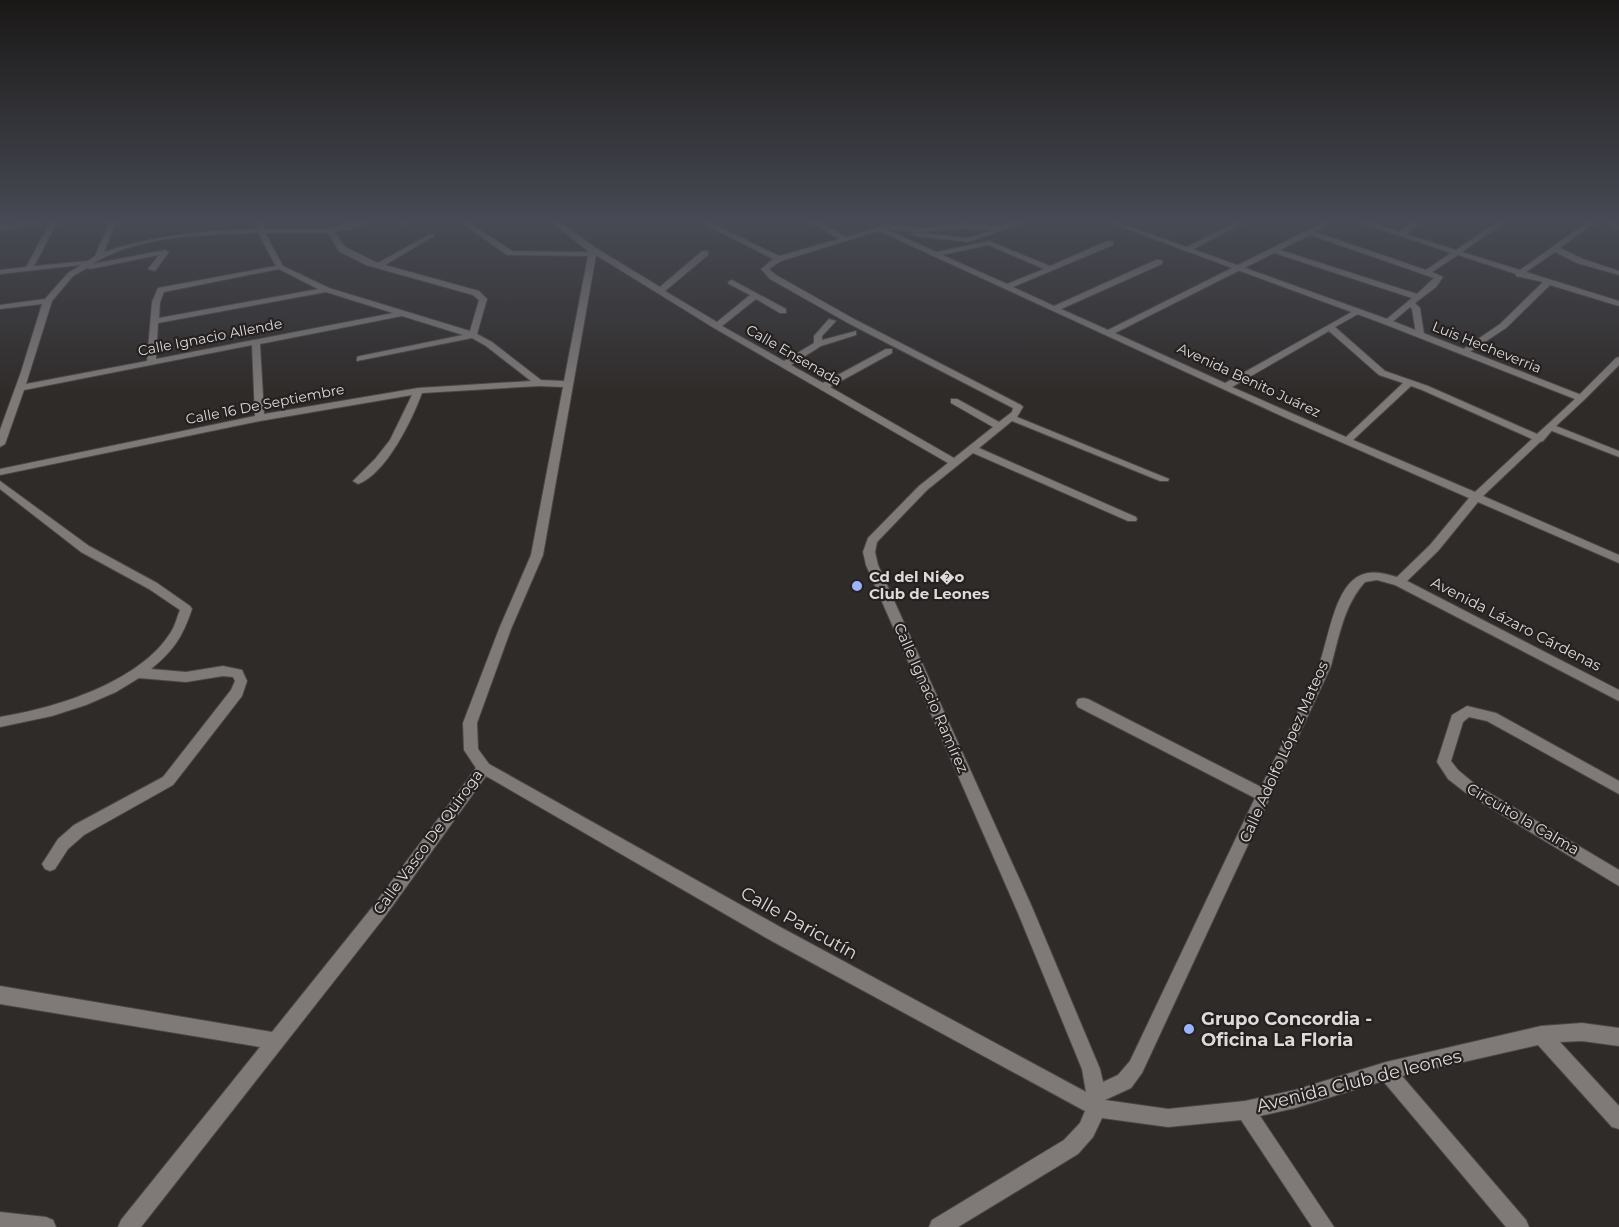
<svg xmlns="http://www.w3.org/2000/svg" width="1619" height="1227" viewBox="0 0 1619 1227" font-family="Montserrat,sans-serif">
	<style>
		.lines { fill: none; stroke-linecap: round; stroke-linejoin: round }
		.minor-casing { stroke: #4a4746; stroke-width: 2 }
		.tertiary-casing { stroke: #4a4746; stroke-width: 2 }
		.minor { fill: #7f7a78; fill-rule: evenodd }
		.tertiary { fill: #7f7a78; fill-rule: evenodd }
		.poi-dot { fill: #9eb3fd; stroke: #252120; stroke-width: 2 }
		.labels { text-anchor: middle; stroke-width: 4.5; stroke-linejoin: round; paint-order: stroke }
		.far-street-label { font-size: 14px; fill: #dddad9; stroke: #252120 }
		.poi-label { font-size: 15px; font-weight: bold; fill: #dddad9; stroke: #252120; text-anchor: start }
		.street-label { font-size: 15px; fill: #dddad9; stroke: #252120 }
		.near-street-label { font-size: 18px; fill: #dddad9; stroke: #252120 }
		.near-poi-label { font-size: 18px; font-weight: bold; fill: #dddad9; stroke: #252120; text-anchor: start }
	</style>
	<rect width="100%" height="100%" fill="#2f2b29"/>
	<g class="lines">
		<g class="minor-casing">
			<path id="minor" d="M 50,223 L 57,223 L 34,266 L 88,261 L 95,256 L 109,223 L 116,223 L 104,252 C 154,235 204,231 258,229 L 258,223 L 264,223 L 264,229 L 329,229 L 345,223 L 369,223 L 346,231 L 343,229 L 334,232 L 345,247 L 378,263 L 430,234 L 434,234 L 434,236 L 385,265 L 479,291 L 487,299 L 477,334 L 492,342 L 541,380 L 564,381 L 588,256 L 507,255 L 462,223 L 470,223 L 512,251 L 589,252 L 553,223 L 561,223 L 596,248 L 660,287 L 702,251 L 708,251 L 708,255 L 665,291 L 717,322 L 750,295 L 729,284 L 728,282 L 732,280 L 786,309 L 786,313 L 780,313 L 756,299 L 722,326 L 784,361 L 814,343 L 814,336 L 829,319 L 836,321 L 822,336 L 822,340 L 856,331 L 856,335 L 821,346 L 791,365 L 823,383 L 886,349 L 892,349 L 892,353 L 830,387 L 954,458 L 993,427 L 951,403 L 951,399 L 957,399 L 999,422 L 1012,412 L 1013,408 L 848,323 L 770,279 L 761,269 L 773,259 L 702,223 L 711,223 L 779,256 L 839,239 L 812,223 L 821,223 L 846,237 L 889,224 L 922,228 L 963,223 L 1002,226 L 1011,223 L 1022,223 L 968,242 L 915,236 L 911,234 L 915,232 L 968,238 L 992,230 L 963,228 L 919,232 L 886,229 L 936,252 L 989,241 L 1050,266 L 1107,241 L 1113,241 L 1113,245 L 1013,287 L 1054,306 L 1156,260 L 1162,260 L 1162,264 L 1061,309 L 1108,330 L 1322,223 L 1331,223 L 1315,232 L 1426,270 L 1451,253 L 1361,223 L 1372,223 L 1400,232 L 1411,223 L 1419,223 L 1406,234 L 1456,250 L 1496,223 L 1504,223 L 1462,252 L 1520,270 L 1586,223 L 1594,223 L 1560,248 L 1583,259 L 1619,271 L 1619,275 L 1577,263 L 1555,252 L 1526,272 L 1619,301 L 1619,306 L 1550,285 L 1506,328 L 1465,355 L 1461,352 L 1462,350 L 1500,324 L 1543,282 L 1516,276 L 1516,274 L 1458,255 L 1432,272 L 1443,277 L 1436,287 L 1415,303 L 1420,308 L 1424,334 L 1420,336 L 1416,334 L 1412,309 L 1410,307 L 1390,324 L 1383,322 L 1412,298 L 1274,253 L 1115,333 L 1225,383 L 1357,309 L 1361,311 L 1360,313 L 1335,327 L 1385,371 L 1428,386 L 1537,434 L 1547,425 L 1553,425 L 1555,427 L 1543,441 L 1540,442 L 1483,496 L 1619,555 L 1619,563 L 1478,502 L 1438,551 L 1407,581 L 1619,690 L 1619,701 L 1395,585 L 1377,580 L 1365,582 C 1344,605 1339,637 1331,666 L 1142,1073 L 1131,1088 L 1105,1100 L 1168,1109 L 1245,1101 L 1295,1090 L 1386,1062 L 1541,1026 L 1582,1023 L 1619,1028 L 1619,1046 L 1582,1041 L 1560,1042 L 1619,1106 L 1619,1129 L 1612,1127 L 1538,1045 L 1402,1076 L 1526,1220 L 1529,1227 L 1506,1227 L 1383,1081 L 1295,1108 L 1260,1116 L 1334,1227 L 1312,1227 L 1241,1120 L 1168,1127 L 1102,1118 L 1093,1137 L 1078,1154 L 958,1227 L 929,1227 L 932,1220 L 1064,1140 L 1080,1123 L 1085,1111 L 770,940 L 486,776 L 386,915 L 141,1227 L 118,1227 L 121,1220 L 260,1047 L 0,1004 L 0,986 L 272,1032 L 374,905 L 476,768 L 464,750 L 463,723 L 499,629 L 531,555 L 563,387 L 539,386 L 422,393 C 412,420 386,474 358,484 L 353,481 L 375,459 L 390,440 L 412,395 L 260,421 L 0,475 L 0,469 L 255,416 L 252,345 L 24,390 L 5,444 L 0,447 L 0,430 L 21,372 L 42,304 L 0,309 L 0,305 L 45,299 L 68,273 L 81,265 L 0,274 L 0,270 L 26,267 ZM 879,231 L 1286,418 L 1469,498 L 1430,545 L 1397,577 C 1384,573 1370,569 1357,577 C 1333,592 1328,643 1318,668 C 1301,708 1280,748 1261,787 L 1088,699 L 1083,698 L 1078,699 L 1076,703 L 1078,707 L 1255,798 L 1130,1061 L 1118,1075 L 1103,1082 L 1100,1069 L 1032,907 L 878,565 L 875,552 L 877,542 L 927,490 L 973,453 L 1128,521 L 1136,521 L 1137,519 L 1136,517 L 979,448 L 1012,421 L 1160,481 L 1168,481 L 1169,479 L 1017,417 L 1023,407 L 1021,405 L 854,319 L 776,275 L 769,269 L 781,261 ZM 258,233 L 276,266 L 158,288 L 152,302 L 147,361 L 26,384 L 52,301 L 73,276 L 87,268 L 90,269 L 159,255 L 148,269 L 155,271 L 169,252 L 165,250 L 92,264 C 140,235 203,235 258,233 ZM 265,233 L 328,233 L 339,251 L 366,265 L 473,295 L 479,300 L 470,331 L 329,288 L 283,266 ZM 1310,235 L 1434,278 L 1417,294 L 1280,250 ZM 988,245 L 1044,269 L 1007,284 L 942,255 ZM 596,255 L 714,328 L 948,463 L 919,486 L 868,538 L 863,552 L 866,565 L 1018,913 L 1082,1069 L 1086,1092 L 782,928 L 489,764 L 478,749 L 477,723 L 511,629 L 543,555 ZM 279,269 L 318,289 L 159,318 L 160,302 L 164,292 ZM 326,292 L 393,313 L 156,359 L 158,323 ZM 402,316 L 463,335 L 360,356 L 357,357 L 357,361 L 472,338 L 486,346 L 531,381 L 418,388 L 264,414 L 260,344 ZM 1329,331 L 1379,375 L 1403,383 L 1346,437 L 1232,387 ZM 1411,386 L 1422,390 L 1532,439 L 1475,492 L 1353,440 Z
				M 406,223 L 402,226 L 399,224 L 399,223 Z
				M 1234,223 L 1243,223 L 1188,252 L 1181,250 Z
				M 1619,357 L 1619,365 L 1584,400 L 1578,400 L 1578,396 L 1616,358 Z
				M 0,481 L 89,546 L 157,583 L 190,606 L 192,609 C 182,638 174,650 151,669 L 186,672 L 223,666 L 242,670 L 247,681 L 242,696 L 173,785 L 84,835 L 68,849 L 55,869 L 50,871 L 45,869 L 42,864 L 58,839 L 74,825 L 163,777 L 231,690 L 235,681 L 233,677 L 223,676 L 186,682 L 139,678 L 116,692 L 86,705 L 52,716 L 0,727 L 0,717 C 56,708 140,682 171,632 C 175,626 177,617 180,610 L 149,589 L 81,552 L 0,489 Z
				M 1467,706 L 1496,713 L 1619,781 L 1619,794 L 1487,721 L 1469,717 L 1463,722 L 1451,761 L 1458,770 L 1476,785 L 1619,870 L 1619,886 L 1466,793 L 1448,779 L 1437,762 L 1452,715 Z
				M 0,1212 L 46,1217 L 53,1220 L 56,1227 L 0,1227 Z"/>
		</g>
		<g class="tertiary-casing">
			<path id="tertiary" d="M 20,223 L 41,223 L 0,230 L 0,226 Z
				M 1110,223 L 1120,223 L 1390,320 L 1584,396 L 1584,400 L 1556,426 L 1619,451 L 1619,457 L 1547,429 L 1547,425 L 1575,399 L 1384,324 Z
				M 1608,223 L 1619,224 L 1619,229 L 1609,224 Z"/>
		</g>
		<use href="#minor" class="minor"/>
		<use href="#tertiary" class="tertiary"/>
	</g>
	<linearGradient id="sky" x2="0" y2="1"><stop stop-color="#1a1817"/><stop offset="0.56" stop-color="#474a54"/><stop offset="1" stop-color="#474a54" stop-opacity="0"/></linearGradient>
	<rect width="1619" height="395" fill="url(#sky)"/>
	<g class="poi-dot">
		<circle cx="857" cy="586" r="6"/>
		<circle cx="1189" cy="1029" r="6"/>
	</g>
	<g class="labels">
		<g class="far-street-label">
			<text transform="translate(210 337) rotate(-11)" y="5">Calle Ignacio Allende</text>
			<text transform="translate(1487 347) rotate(22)" y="5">Luis Hecheverria</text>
			<text transform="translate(794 355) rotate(30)" y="5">Calle Ensenada</text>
			<text transform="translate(1249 380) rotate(25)" y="5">Avenida Benito Juárez</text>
			<text transform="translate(265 404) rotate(-11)" y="5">Calle 16 De Septiembre</text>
		</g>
		<g class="poi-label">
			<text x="869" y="582">Cd del Ni�o<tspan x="869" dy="17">Club de Leones</tspan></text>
		</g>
		<g class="street-label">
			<text transform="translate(1516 624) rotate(27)" y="5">Avenida Lázaro Cárdenas</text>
			<text transform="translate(931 698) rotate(66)" y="5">Calle Ignacio Ramírez</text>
			<text transform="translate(1284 752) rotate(-66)" y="5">Calle Adolfo López Mateos</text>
			<text transform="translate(1523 819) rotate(30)" y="5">Circuito la Calma</text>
			<text transform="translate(428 842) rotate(-54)" y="5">Calle Vasco De Quiroga</text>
		</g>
		<g class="near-street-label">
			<text transform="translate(799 923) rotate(29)" y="6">Calle Paricutín</text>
			<text transform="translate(1359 1081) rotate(-14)" y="6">Avenida Club de leones</text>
		</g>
		<g class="near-poi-label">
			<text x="1201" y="1025">Grupo Concordia -<tspan x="1201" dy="21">Oficina La Floria</tspan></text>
		</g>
	</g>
</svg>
